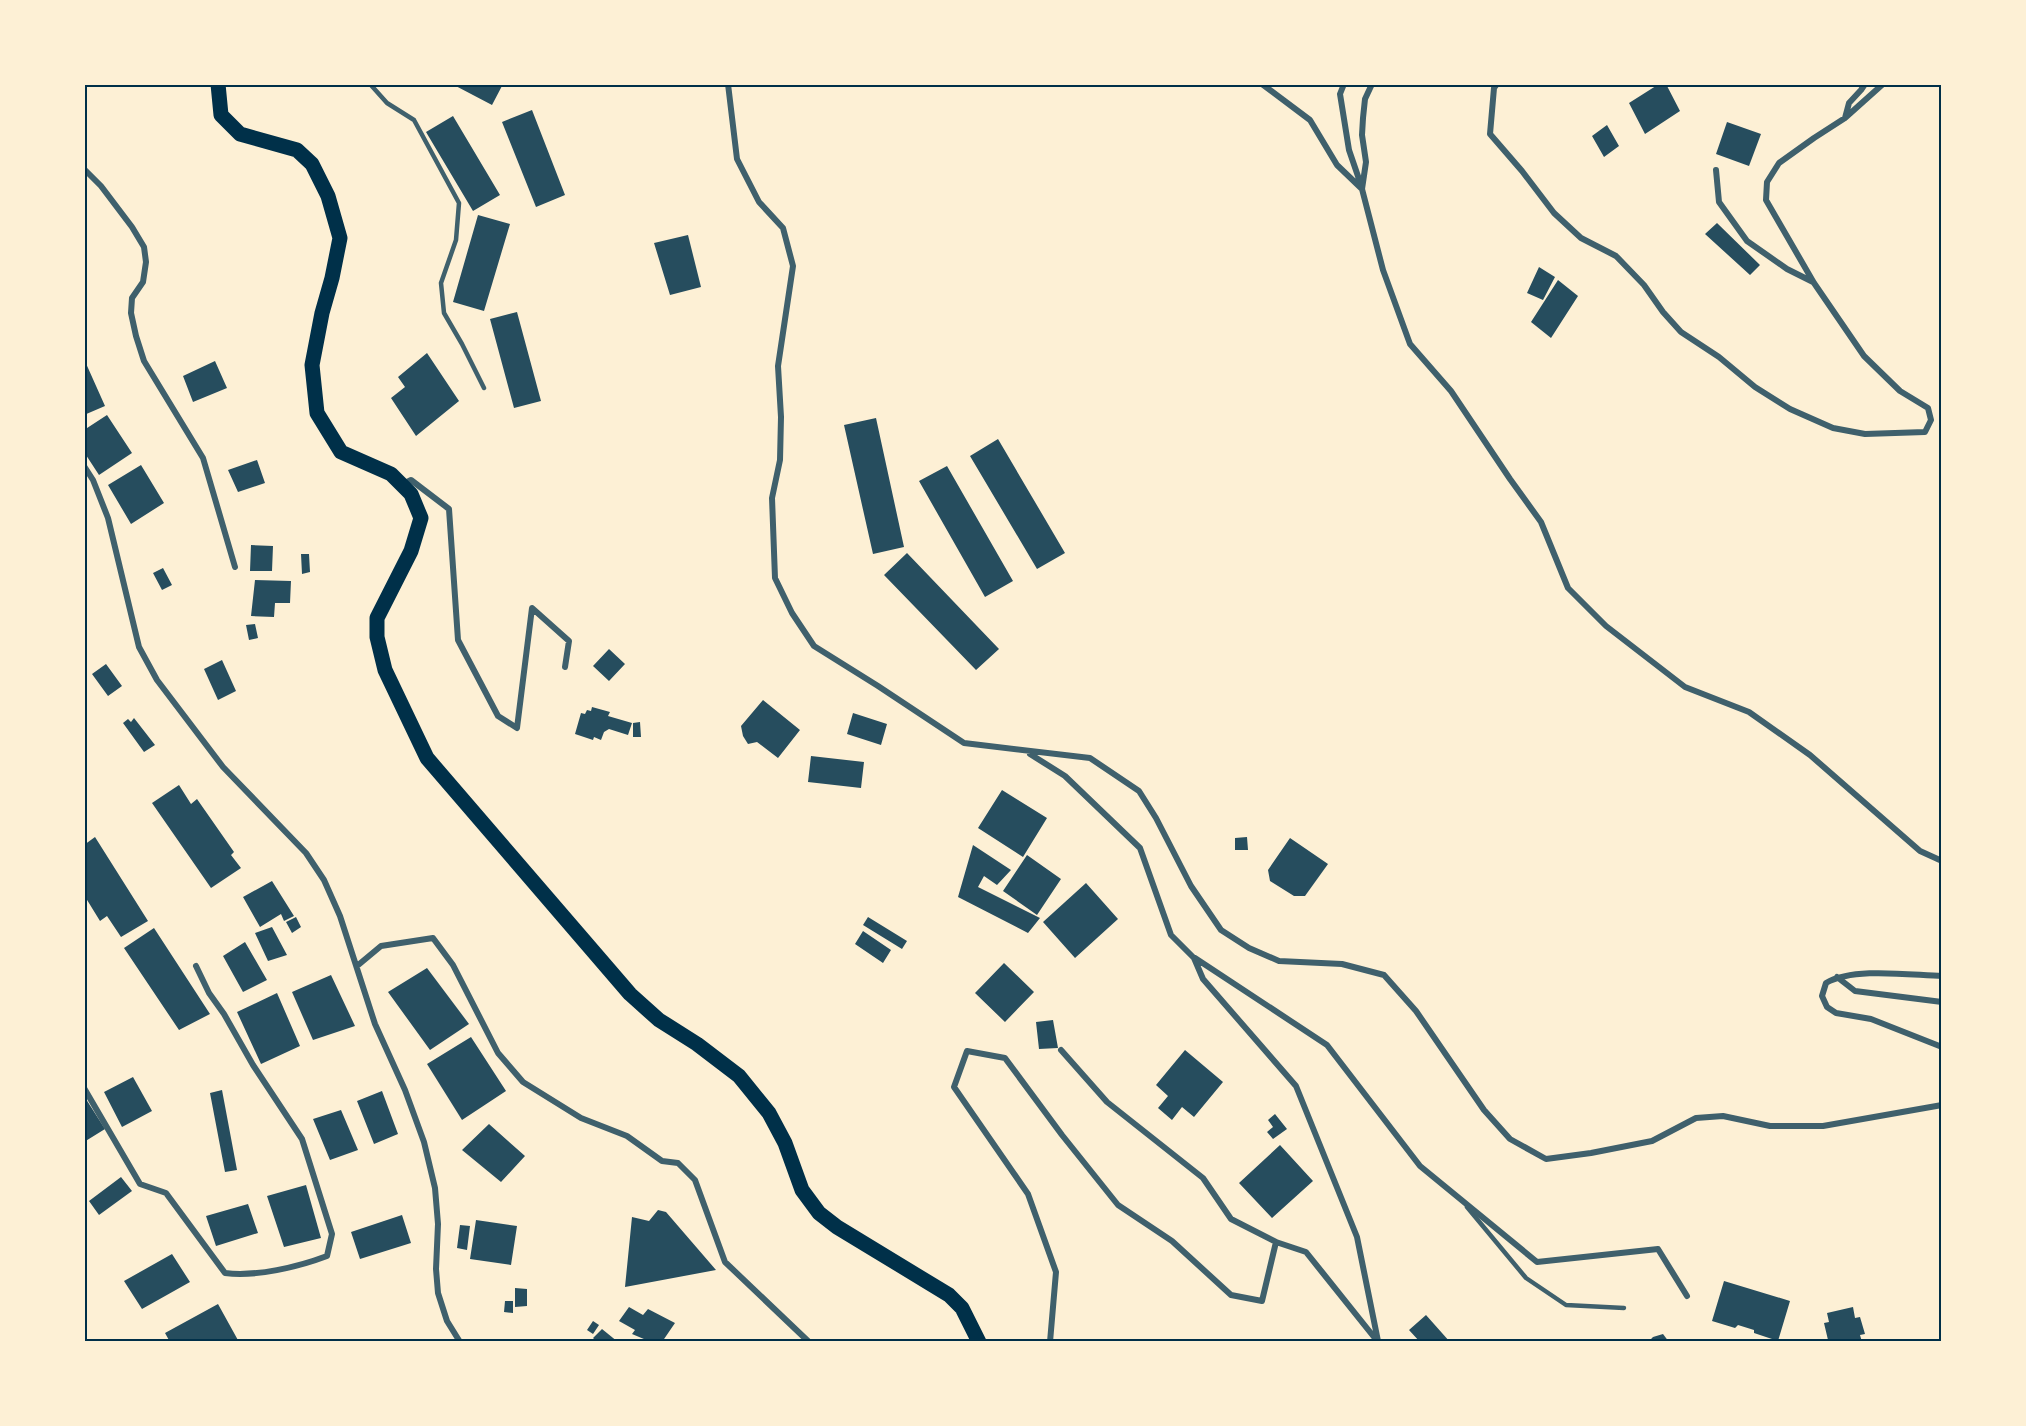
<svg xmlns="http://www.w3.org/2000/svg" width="2026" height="1426" viewBox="0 0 2026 1426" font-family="'Asap Condensed',sans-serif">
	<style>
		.building { fill: #264d5e }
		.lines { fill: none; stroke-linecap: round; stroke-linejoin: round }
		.service { stroke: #3f606c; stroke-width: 4.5 }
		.minor { stroke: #3f606c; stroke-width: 6 }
		.primary { stroke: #003049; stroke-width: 15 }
		.neatline { fill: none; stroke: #003049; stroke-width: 2 }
	</style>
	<rect width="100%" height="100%" fill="#fdf0d5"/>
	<path class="building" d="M 452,84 L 503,84 L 492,105 Z
		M 1659,84 L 1666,84 L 1680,111 L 1645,134 L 1629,103 Z
		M 532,110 L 565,195 L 536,207 L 502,122 Z
		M 453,116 L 500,195 L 473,211 L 426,132 Z
		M 1727,122 L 1761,134 L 1749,166 L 1716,154 Z
		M 1607,125 L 1619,146 L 1604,157 L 1592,136 Z
		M 478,215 L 510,224 L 484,311 L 453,302 Z
		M 1717,223 L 1760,265 L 1750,275 L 1705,234 Z
		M 688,235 L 701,287 L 670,295 L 654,243 Z
		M 1539,267 L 1555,277 L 1543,300 L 1527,293 Z
		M 1558,280 L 1578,296 L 1551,338 L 1531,322 Z
		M 517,312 L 541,401 L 514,408 L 490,319 Z
		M 427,353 L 459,401 L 416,436 L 391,398 L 405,387 L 398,377 Z
		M 84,359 L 105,406 L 84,415 Z
		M 215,361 L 227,388 L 193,402 L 183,376 Z
		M 107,415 L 132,453 L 99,475 L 84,452 L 84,430 Z
		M 876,418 L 904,547 L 873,554 L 844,425 Z
		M 998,439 L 1065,553 L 1037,569 L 970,456 Z
		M 257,460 L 265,483 L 238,492 L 228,470 Z
		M 141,465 L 164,503 L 131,524 L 108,485 Z
		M 947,466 L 1013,581 L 985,597 L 919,481 Z
		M 251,545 L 273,546 L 272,571 L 250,571 Z
		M 907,553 L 999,649 L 976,670 L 884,575 Z
		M 301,554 L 309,554 L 310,572 L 302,574 Z
		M 163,568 L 172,585 L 162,590 L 153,573 Z
		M 255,580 L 291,581 L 290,603 L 275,603 L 274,617 L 251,616 Z
		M 255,624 L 258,638 L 249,640 L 246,625 Z
		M 609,649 L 625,664 L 609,681 L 593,666 Z
		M 222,660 L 236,691 L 218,700 L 204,669 Z
		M 106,664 L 122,686 L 108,696 L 92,674 Z
		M 763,700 L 800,730 L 778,758 L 757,742 L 748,744 L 743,736 L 741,726 Z
		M 592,707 L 610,712 L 608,716 L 632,723 L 628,735 L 609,729 L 604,732 L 601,740 L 594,737 L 593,740 L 575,734 L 581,713 L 585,714 L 587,710 L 591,711 Z
		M 853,713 L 887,724 L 881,745 L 847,734 Z
		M 134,718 L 155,745 L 144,752 L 123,723 L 128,719 L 131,722 Z
		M 640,722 L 641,737 L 633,737 L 633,723 Z
		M 811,756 L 864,762 L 861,788 L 808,782 Z
		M 179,785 L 191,804 L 197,799 L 234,852 L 231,855 L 241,868 L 211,888 L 152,803 Z
		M 1002,790 L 1047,818 L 1023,857 L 978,828 Z
		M 95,837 L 148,921 L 121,937 L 107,916 L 100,921 L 84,895 L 84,845 Z
		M 1247,837 L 1248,850 L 1235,850 L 1235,838 Z
		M 1290,838 L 1328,864 L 1305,896 L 1294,896 L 1270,881 L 1268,870 Z
		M 973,845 L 1011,870 L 997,885 L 984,876 L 978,887 L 1040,918 L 1028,933 L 958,897 Z
		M 1027,855 L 1061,879 L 1037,915 L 1003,891 Z
		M 272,881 L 294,916 L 284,921 L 281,914 L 260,927 L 243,897 Z
		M 1086,883 L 1118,919 L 1075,958 L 1043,922 Z
		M 296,917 L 301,927 L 292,933 L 286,922 Z
		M 868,917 L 907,941 L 902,949 L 863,925 Z
		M 272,927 L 287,955 L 268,961 L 255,933 Z
		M 154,928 L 210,1014 L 179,1030 L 124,948 Z
		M 863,931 L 891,950 L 883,963 L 855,944 Z
		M 245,942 L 267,980 L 243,992 L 223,956 Z
		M 1004,963 L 1034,992 L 1005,1022 L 975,993 Z
		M 427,968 L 469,1024 L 430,1050 L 388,992 Z
		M 331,975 L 355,1026 L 313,1040 L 292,992 Z
		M 277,993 L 300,1046 L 261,1064 L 237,1012 Z
		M 1053,1020 L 1058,1048 L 1039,1049 L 1036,1022 Z
		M 471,1037 L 506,1091 L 462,1120 L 427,1064 Z
		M 1185,1050 L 1223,1082 L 1194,1117 L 1182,1107 L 1172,1120 L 1158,1108 L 1168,1096 L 1156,1085 Z
		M 133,1077 L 152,1111 L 122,1127 L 104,1092 Z
		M 222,1090 L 237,1170 L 225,1172 L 210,1093 Z
		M 382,1091 L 398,1134 L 374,1144 L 357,1101 Z
		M 84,1096 L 105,1129 L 84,1142 Z
		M 341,1110 L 358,1150 L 330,1160 L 313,1119 Z
		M 1275,1114 L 1287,1129 L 1273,1139 L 1267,1132 L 1273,1127 L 1268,1120 Z
		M 489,1124 L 525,1156 L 501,1182 L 462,1150 Z
		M 1280,1145 L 1313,1181 L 1272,1218 L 1239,1183 Z
		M 121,1177 L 132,1191 L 99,1215 L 89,1201 Z
		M 306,1185 L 321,1238 L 284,1247 L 267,1196 Z
		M 248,1204 L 258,1233 L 216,1246 L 206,1216 Z
		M 658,1210 L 666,1212 L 716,1270 L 625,1287 L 632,1217 L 649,1221 Z
		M 402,1215 L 411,1243 L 360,1259 L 351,1232 Z
		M 476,1220 L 517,1226 L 511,1265 L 470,1259 Z
		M 460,1225 L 470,1226 L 467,1250 L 457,1248 Z
		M 172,1254 L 190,1282 L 142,1309 L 124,1281 Z
		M 1724,1281 L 1790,1301 L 1778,1341 L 1754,1333 L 1754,1330 L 1738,1325 L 1735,1328 L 1712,1321 Z
		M 515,1288 L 527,1289 L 527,1306 L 515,1307 Z
		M 505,1301 L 513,1301 L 513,1313 L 504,1312 Z
		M 218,1304 L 239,1342 L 170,1342 L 165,1333 Z
		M 629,1307 L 643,1315 L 648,1309 L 675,1323 L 662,1342 L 651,1342 L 632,1334 L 635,1330 L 619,1321 Z
		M 1853,1307 L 1855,1318 L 1860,1317 L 1865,1334 L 1860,1335 L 1862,1342 L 1834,1342 L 1834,1339 L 1828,1340 L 1824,1323 L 1829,1322 L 1827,1313 Z
		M 1426,1315 L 1450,1342 L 1420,1342 L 1409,1330 Z
		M 593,1321 L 599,1325 L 593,1334 L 587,1330 Z
		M 602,1329 L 618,1342 L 597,1342 L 593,1338 Z
		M 1663,1334 L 1669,1342 L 1648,1342 L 1653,1337 Z"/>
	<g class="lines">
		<path class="service" d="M 370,84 L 387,103 L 414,120 L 459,203 L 456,240 L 441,283 L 444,313 L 462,344 L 484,388
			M 1467,1207 L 1526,1278 L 1566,1305 L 1624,1308"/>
		<path class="minor" d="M 728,84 L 737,159 L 759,202 L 783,228 L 793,266 L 778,366 L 781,417 L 780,460 L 772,498 L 775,578 L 792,613 L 814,646 L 878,686 L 964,743 L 1090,758 L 1139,791 L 1156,818 L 1191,886 L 1221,930 L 1249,948 L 1279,961 L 1342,964 L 1384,975 L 1416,1011 L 1484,1110 L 1510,1139 L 1546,1159 L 1591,1153 L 1652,1141 L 1696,1118 L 1723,1116 L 1770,1126 L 1823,1126 L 1942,1105
			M 1262,84 L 1310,120 L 1337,165 L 1362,189
			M 1344,84 L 1340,94 L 1349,150 L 1361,185
			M 1372,84 L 1365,99 L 1363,118 L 1362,135 L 1366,162 L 1362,189 L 1383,270 L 1410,344 L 1451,391 L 1510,479 L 1541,522 L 1568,588 L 1606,626 L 1685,687 L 1749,712 L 1810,755 L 1920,851 L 1942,861
			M 1497,84 L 1494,88 L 1490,134 L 1522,171 L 1554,213 L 1581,238 L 1616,256 L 1644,285 L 1663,312 L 1681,332 L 1719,357 L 1755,387 L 1790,409 L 1833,428 L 1865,434 L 1925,432 L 1931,420 L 1928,408 L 1900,391 L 1864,356 L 1814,283 L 1766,200 L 1767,182 L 1779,163 L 1814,138 L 1845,118 L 1883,84
			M 1845,118 L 1849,103 L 1861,90 L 1865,84
			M 84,169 L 101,186 L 132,227 L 144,247 L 146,262 L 143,282 L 132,298 L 131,313 L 136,336 L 144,361 L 203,458 L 235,567
			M 1716,170 L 1719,202 L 1747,241 L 1787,269 L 1813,282
			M 84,466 L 93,480 L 108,518 L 139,647 L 157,680 L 223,767 L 306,853 L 324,880 L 340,916 L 375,1024 L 405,1090 L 424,1142 L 435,1188 L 438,1224 L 436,1269 L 438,1293 L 447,1321 L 460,1342
			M 403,484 L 411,480 L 449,509 L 458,640 L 498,716 L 517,728 L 532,608 L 569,641 L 565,667
			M 1030,754 L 1065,776 L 1140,848 L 1171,935 L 1194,958 L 1203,979 L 1296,1086 L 1357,1237 L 1378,1341
			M 1195,958 L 1327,1045 L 1420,1166 L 1537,1262 L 1658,1249 L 1687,1296
			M 357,966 L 381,946 L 433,938 L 453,965 L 498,1053 L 523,1082 L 581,1118 L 627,1136 L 662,1161 L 678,1163 L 695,1180 L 725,1262 L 809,1342
			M 1942,976 C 1909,975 1854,967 1826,983 L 1822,996 L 1827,1007 L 1836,1013 L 1871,1019 L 1942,1047
			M 1837,977 L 1855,991 L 1942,1002
			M 1061,1050 L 1107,1102 L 1203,1178 L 1231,1219 L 1276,1242
			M 84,1088 L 140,1184 L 166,1193 L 225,1273 C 256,1277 298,1267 327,1256 L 332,1234 L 302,1139 L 253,1065 L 224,1014 L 209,993 L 196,966
			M 1050,1342 L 1056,1272 L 1028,1194 L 954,1087 L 967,1051 L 1005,1058 L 1062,1135 L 1118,1205 L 1172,1241 L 1231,1295 L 1262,1301 L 1276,1242 L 1306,1252 L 1378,1342"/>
		<path class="primary" d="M 218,84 L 221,115 L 240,134 L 297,150 L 312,164 L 328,196 L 340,238 L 332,278 L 322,313 L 312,365 L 317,413 L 341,452 L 391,474 L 411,494 L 421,518 L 411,551 L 377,618 L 377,637 L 385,670 L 427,758 L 630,994 L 659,1020 L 697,1044 L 739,1076 L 769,1113 L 785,1143 L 802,1190 L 819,1213 L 837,1227 L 949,1295 L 962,1308 L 979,1342"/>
	</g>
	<rect width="2026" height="1426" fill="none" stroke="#fdf0d5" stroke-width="171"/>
	<rect x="86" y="86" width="1854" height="1254" class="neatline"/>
</svg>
